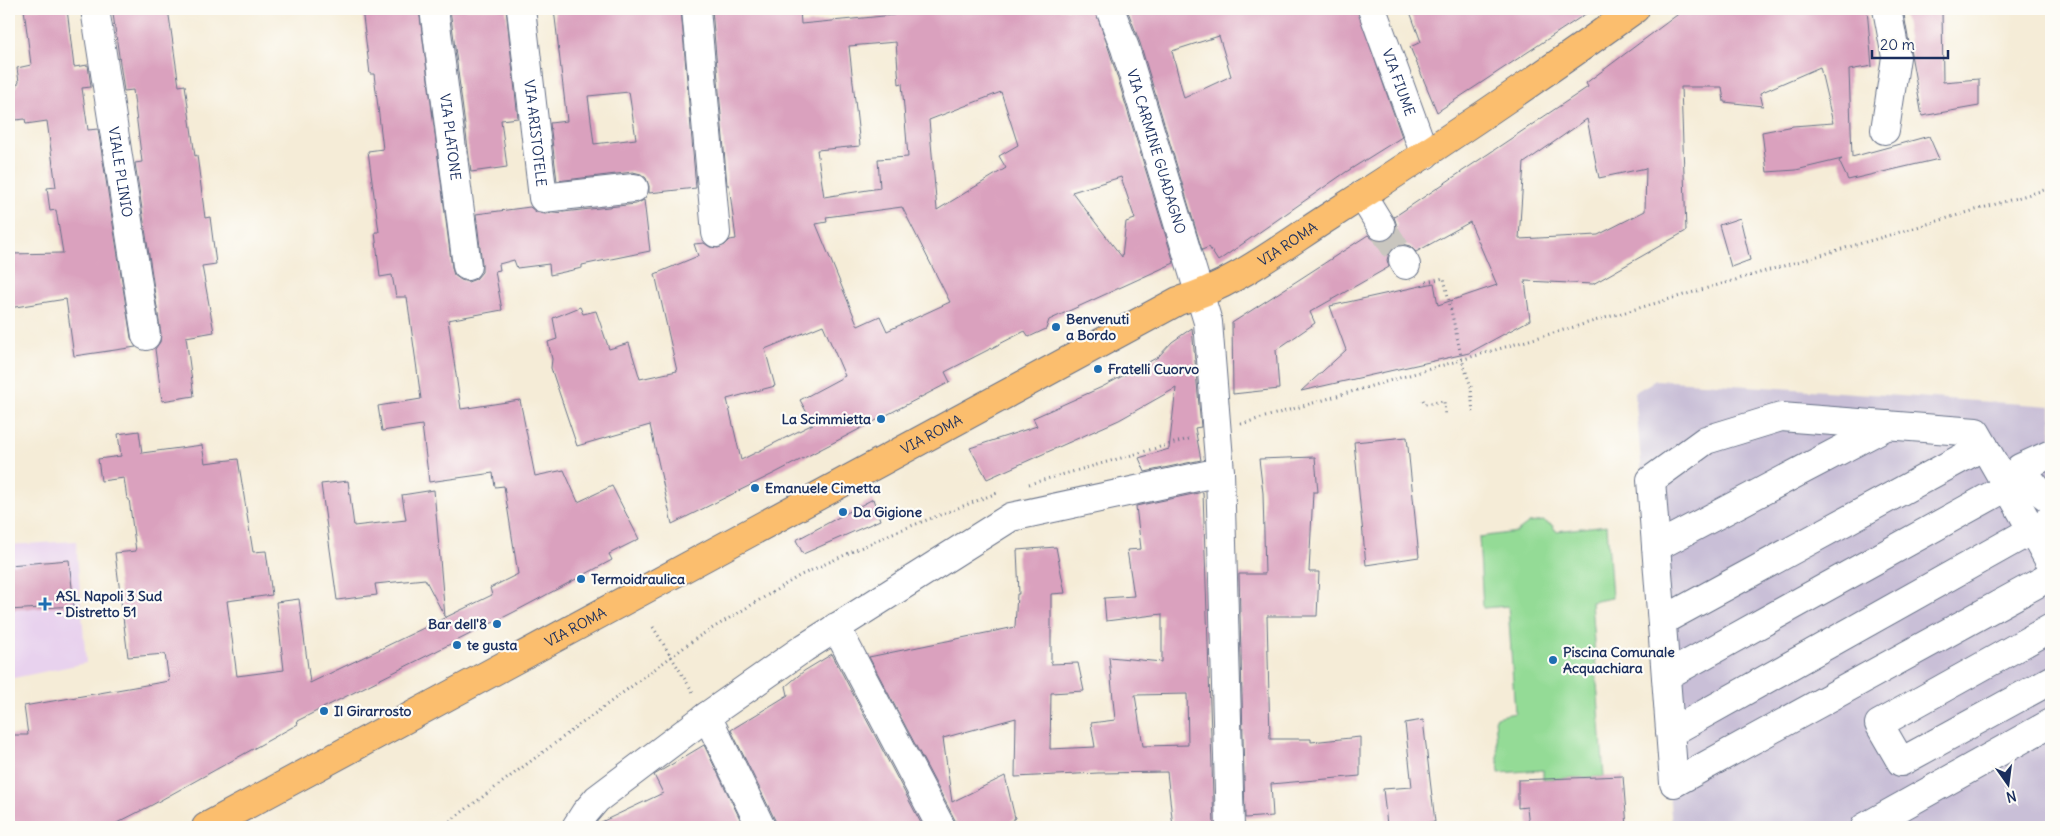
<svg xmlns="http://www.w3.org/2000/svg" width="2060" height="836" viewBox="0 0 2060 836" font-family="Delius,sans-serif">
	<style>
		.built { fill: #e8d2ee }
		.industrial { fill: #c9bfd7 }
		.green { fill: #94db96; stroke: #58857a }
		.building { fill: #daa1be; fill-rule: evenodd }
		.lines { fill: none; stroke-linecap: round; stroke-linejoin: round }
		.minor-tunnel { stroke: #c9c6bf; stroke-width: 28; stroke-dasharray: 28 14; stroke-linecap: butt }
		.minor-casing { stroke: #677188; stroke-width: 30 }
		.major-casing { stroke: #677188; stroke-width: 30 }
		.path { stroke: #677188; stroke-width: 3; stroke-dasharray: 1 4; stroke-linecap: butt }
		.minor { stroke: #fff; stroke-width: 28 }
		.major { stroke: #fbbe6e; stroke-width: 28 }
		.rail { stroke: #1b2f5e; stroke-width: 4 }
		.poi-dot { fill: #1f6fb2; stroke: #fdfcf7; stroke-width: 2 }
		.labels { text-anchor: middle; stroke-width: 4.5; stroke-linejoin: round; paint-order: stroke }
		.street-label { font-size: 14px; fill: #1b2f5e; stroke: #fdfcf7 }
		.poi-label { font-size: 14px; font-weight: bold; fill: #1b2f5e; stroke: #fdfcf7; text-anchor: start }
	</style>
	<rect width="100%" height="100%" fill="#fdfcf7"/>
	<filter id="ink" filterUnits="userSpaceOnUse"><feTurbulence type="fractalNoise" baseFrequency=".02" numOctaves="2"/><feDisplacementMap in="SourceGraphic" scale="10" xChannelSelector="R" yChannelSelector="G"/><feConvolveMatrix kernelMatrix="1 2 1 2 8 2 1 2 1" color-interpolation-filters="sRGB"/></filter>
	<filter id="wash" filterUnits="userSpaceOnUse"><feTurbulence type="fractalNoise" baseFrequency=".0096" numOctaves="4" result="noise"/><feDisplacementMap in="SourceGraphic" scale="20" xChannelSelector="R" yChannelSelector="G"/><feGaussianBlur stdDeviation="1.12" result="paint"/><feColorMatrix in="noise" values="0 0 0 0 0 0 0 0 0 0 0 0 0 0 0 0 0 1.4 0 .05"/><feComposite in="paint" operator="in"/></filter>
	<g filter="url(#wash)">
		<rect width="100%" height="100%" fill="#f5ecd7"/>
		<path class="built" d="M 76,541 L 86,663 L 9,679 L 9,545 Z"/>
		<path class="industrial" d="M 1656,380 L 2051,406 L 2051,827 L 1672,827 L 1635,392 Z"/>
		<path class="green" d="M 1543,521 L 1552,525 L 1556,531 L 1607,525 L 1612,598 L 1591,602 L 1604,777 L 1543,779 L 1543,770 L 1499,773 L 1495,717 L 1515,713 L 1508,606 L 1483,608 L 1479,537 L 1517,532 L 1529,523 Z"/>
		<g id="blocks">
			<path class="building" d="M 24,9 L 67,9 L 74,67 L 88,65 L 91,87 L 82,88 L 88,130 L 98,129 L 131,338 L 136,347 L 74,356 L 66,299 L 9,308 L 9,254 L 63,253 L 56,210 L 50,211 L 47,188 L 56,187 L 47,121 L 26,124 L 25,119 L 16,120 L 12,92 L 19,82 L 17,68 L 31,65 Z
				M 116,9 L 168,9 L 179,86 L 185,85 L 195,156 L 197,155 L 205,218 L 210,217 L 216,264 L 202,266 L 214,332 L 186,337 L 194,396 L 162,401 L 155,349 L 160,342 L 161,334 L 135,163 L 142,162 L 133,90 L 124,91 L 113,14 L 116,13 Z
				M 362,9 L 419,9 L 452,268 L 454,275 L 461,280 L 468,282 L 476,279 L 482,272 L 482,264 L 476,214 L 530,207 L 536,212 L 545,214 L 636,204 L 644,200 L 650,251 L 582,265 L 582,268 L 550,275 L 549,264 L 517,268 L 514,260 L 499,264 L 500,270 L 495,271 L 502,310 L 448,320 L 461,409 L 520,400 L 535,476 L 564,470 L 578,502 L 612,486 L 639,539 L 609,554 L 612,560 L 514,612 L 297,721 L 298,724 L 152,805 L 109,827 L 17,827 L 9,811 L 9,735 L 28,735 L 24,706 L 169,681 L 165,654 L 128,657 L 115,553 L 136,551 L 129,499 L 127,499 L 124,478 L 101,481 L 98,459 L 121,456 L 118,434 L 139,431 L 142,453 L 202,445 L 205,463 L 238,459 L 253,552 L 266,551 L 272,595 L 227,601 L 237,676 L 284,670 L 276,602 L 299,599 L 310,683 L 492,595 L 490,588 L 518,574 L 504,486 L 495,487 L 493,473 L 429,482 L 422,425 L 382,431 L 378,406 L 421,399 L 407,297 L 396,297 L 392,275 L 380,277 L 375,232 L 379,232 L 368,151 L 383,149 L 374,74 L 370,74 Z
				M 450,9 L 506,9 L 518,118 L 501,120 L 507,167 L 471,172 Z
				M 554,9 L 681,9 L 696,188 L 649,193 L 649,186 L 646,178 L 641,174 L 633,172 L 557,181 L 550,123 L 567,121 ZM 629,92 L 636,139 L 594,144 L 588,96 Z
				M 712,9 L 800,9 L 801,24 L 894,15 L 893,9 L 1095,9 L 1110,53 L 1174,263 L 1049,320 L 1046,329 L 1029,337 L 1025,331 L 945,372 L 950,382 L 775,473 L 672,524 L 650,425 L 577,446 L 551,368 L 552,359 L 548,342 L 557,339 L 553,318 L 580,307 L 583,314 L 596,311 L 609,349 L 629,343 L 640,379 L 677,371 L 655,274 L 698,256 L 694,244 L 704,243 L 710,247 L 718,248 L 725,245 L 730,240 L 736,239 L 729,185 L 727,185 ZM 896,42 L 899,84 L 902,83 L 908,157 L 878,159 L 880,188 L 824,197 L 817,150 L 860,146 L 849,46 ZM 1001,92 L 1018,145 L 999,156 L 1006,168 L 937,210 L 929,120 ZM 1121,177 L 1135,219 L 1126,222 L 1122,257 L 1072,192 ZM 902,207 L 950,302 L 887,331 L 880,316 L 858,326 L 816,224 L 827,222 L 826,217 ZM 823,325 L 845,376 L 800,400 L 813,424 L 741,460 L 727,399 L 775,386 L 765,349 Z
				M 1127,9 L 1357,9 L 1402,137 L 1346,172 L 1218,261 L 1209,247 L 1202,250 L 1140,43 ZM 1219,36 L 1231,76 L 1184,98 L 1172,51 Z
				M 1409,9 L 1593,9 L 1437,112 L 1410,47 L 1421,42 Z
				M 1685,9 L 1867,9 L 1872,66 L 1849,70 L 1852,157 L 1929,136 L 1939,159 L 1848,180 L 1839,161 L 1842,159 L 1796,170 L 1767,172 L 1762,132 L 1793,126 L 1833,123 L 1820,67 L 1760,93 L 1763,106 L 1724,102 L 1722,87 L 1681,87 L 1686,231 L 1593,284 L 1525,281 L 1530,320 L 1469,353 L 1301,391 L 1346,350 L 1330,306 L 1434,283 L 1438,305 L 1497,285 L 1470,222 L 1416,252 L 1410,246 L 1402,244 L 1395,246 L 1389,253 L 1387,260 L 1389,267 L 1310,312 L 1315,323 L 1276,350 L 1279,389 L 1233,394 L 1232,323 L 1368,235 L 1374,240 L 1381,242 L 1390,239 L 1395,233 L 1397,226 L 1394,217 L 1588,87 L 1586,83 ZM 1587,119 L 1599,178 L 1646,168 L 1645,211 L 1598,235 L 1519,239 L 1524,163 Z
				M 1903,9 L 1942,9 L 1943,82 L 1979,79 L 1979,106 L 1922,116 Z
				M 1740,218 L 1750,260 L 1731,267 L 1719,225 Z
				M 1192,328 L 1201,427 L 1195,428 L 1201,460 L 1145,472 L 1139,458 L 1169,449 L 1176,388 L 1119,420 L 987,479 L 970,448 L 1037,426 L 1033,418 L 1102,387 L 1158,357 L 1172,342 Z
				M 1407,437 L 1419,557 L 1366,565 L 1354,442 Z
				M 1315,457 L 1318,492 L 1313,492 L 1309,572 L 1319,572 L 1317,616 L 1267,616 L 1270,739 L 1311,739 L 1311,742 L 1360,737 L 1360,776 L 1271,784 L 1273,816 L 1245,818 L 1239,574 L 1265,574 L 1263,493 L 1259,459 Z
				M 348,481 L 354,526 L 406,520 L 402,495 L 434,490 L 445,617 L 425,579 L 375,584 L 377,595 L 337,600 L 321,484 Z
				M 1203,492 L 1214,827 L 1173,827 L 1167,772 L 1098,773 L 1015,777 L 1016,718 L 943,738 L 952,802 L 1005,776 L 1015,818 L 1003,827 L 957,827 L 955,820 L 869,657 L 1015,627 L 1017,594 L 1019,594 L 1017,550 L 1056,547 L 1065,593 L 1051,594 L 1051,664 L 1078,663 L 1084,691 L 1051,693 L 1050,749 L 1095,747 L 1091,723 L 1115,720 L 1109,657 L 1162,662 L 1162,614 L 1106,621 L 1104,598 L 1134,596 L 1127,550 L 1141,549 L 1136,506 ZM 1187,694 L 1188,745 L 1143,746 L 1135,695 Z
				M 873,499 L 880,520 L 803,554 L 796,540 Z
				M 69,560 L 74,606 L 9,610 L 9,565 Z
				M 832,654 L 923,827 L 776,827 L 775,820 L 731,730 L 788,695 L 786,686 L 804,671 Z
				M 1423,720 L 1435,822 L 1387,825 L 1383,789 L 1412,787 L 1405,723 Z
				M 704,745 L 744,827 L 594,827 L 597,824 L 663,793 L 654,775 Z
				M 1623,776 L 1627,827 L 1529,827 L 1527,807 L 1518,808 L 1518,780 Z"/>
		</g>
	</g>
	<g filter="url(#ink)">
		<use href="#blocks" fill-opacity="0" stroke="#677188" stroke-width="1"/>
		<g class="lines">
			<path class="minor-tunnel" d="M 1381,226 L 1403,260"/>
			<g class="minor-casing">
				<g id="minor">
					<path id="s1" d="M 95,9 L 146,336"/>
					<path id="s2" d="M 434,9 L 467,266"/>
					<path id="s3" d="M 521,9 L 543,198 L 634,188"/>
					<path d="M 696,9 L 716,233"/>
					<path id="s4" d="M 1110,9 L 1125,48 L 1208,322 L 1220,472 L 1230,827"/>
					<path id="s5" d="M 1372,9 L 1425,155"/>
					<path d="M 1885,130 L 1896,57 L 1887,9"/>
					<path d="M 1362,195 L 1381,226"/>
					<path d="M 1403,260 L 1406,265"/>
					<path d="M 2051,454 L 2020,468 L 2039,491 L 2051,500"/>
					<path d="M 2051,519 L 2032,530 L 2051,564"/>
					<path d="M 1656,547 L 1888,425"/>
					<path d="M 1662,621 L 1984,446"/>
					<path d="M 836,627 L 941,827"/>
					<path d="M 2051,628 L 1879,724 L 1901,762 L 2051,680"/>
					<path d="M 1666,676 L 2007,487"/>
					<path d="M 707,716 L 761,827"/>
					<path d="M 1670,733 L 2032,530 L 1976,432 L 1781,417 L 1706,440 L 1651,480 L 1674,783 L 2051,576"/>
					<path d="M 576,827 L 585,813 L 597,799 L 707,716 L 804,648 L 1011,517 L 1220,472"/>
					<path d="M 1865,827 L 2051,723"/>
				</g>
			</g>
			<g class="major-casing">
				<g id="major">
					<path id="s6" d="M 206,827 L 1178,301 C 1231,287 1283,246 1330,216 C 1433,150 1535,81 1635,9"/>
				</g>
			</g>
			<path class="path" d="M 1426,282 L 1444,278 L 1462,360 L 1471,387 L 1473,415
				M 1423,400 L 1425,404 L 1444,401 L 1445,417
				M 1241,424 L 2051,188
				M 1029,484 L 1192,438
				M 653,627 L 694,694
				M 442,827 L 698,637 L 801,575 L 893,533 L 997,493"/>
			<use href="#minor" class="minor"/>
			<use href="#major" class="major"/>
			<path class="rail" d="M 2041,827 L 2051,822"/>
		</g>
	</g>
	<g class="poi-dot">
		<circle cx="1056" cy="327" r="5"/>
		<circle cx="1098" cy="369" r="5"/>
		<circle cx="881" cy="419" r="5"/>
		<circle cx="755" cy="488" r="5"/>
		<circle cx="843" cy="512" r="5"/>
		<circle cx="581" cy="579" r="5"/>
		<path d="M42.5 596.5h5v5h5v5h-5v5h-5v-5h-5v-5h5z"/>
		<circle cx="497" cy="624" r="5"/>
		<circle cx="457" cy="645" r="5"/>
		<circle cx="1553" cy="660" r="5"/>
		<circle cx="324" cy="711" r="5"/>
	</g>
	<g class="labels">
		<g class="street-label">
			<text dy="5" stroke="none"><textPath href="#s5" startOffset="78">VIA FIUME</textPath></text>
			<text dy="5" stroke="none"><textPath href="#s3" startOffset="125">VIA ARISTOTELE</textPath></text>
			<text dy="5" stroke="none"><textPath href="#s2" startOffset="129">VIA PLATONE</textPath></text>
			<text dy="5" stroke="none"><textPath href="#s4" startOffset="150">VIA CARMINE GUADAGNO</textPath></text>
			<text dy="5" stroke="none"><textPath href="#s1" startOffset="165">VIALE PLINIO</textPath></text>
			<text dy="5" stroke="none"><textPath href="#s6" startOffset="1229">VIA ROMA</textPath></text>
			<text dy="5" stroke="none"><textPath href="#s6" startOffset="825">VIA ROMA</textPath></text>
			<text dy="5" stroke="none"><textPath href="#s6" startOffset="420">VIA ROMA</textPath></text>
		</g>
		<g class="poi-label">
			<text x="1066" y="324">Benvenuti<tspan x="1066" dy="16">a Bordo</tspan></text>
			<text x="1108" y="374">Fratelli Cuorvo</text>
			<text x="871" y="424" text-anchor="end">La Scimmietta</text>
			<text x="765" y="493">Emanuele Cimetta</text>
			<text x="853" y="517">Da Gigione</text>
			<text x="591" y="584">Termoidraulica</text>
			<text x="56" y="601">ASL Napoli 3 Sud<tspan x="56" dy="16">- Distretto 51</tspan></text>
			<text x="487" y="629" text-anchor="end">Bar dell'8</text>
			<text x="467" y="650">te gusta</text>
			<text x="1563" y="657">Piscina Comunale<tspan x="1563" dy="16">Acquachiara</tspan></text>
			<text x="334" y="716">Il Girarrosto</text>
		</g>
	</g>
	<rect width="2060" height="836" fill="none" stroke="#fdfcf7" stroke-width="30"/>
	<g transform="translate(2008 784) rotate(166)" stroke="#fdfcf7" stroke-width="4" paint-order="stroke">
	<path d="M0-4L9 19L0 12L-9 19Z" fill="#1b2f5e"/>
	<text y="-8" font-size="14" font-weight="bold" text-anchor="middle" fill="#1b2f5e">N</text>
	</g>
	<path d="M1872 50v8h76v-8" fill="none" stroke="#1b2f5e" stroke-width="2.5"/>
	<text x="1880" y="50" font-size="15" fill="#1b2f5e" stroke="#fdfcf7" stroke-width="4" paint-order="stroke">20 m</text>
</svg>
